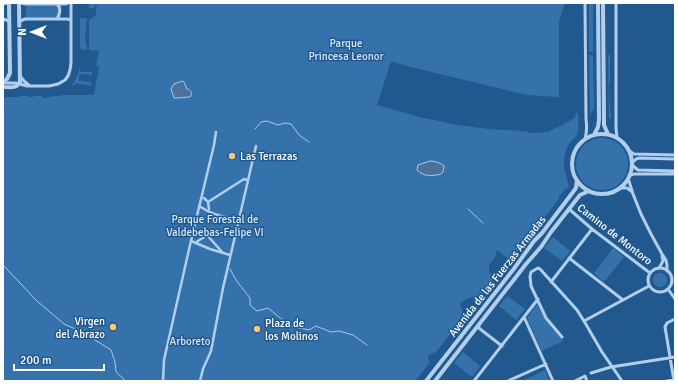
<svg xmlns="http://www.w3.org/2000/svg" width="678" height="384" viewBox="0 0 678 384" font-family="Signika,sans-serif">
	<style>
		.green { fill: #3572ac }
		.water { fill: #4c7299; stroke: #a5cbed }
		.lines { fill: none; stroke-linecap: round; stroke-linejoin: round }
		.stream { stroke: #a5cbed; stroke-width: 1 }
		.pedestrian { stroke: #b1cfec; stroke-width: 2.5 }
		.minor { stroke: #b1cfec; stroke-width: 3 }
		.tertiary { stroke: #b1cfec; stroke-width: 4 }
		.poi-dot { fill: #f8c972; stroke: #21588e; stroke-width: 1.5 }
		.labels { text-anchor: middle; stroke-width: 3; stroke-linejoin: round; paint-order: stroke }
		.park-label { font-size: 11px; fill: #d6e8f9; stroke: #21588e }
		.poi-label { font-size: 11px; fill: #fff; stroke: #21588e; text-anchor: start }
		.street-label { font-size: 11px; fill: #fff; stroke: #21588e }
	</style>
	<rect width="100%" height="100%" fill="#21588e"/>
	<path class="green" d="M 89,3 L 565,3 L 559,21 L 559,97 L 527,95 L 452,77 L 403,65 L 391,61 L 377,105 L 419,117 L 458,125 L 488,129 L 525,131 L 532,133 L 548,132 L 575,118 L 576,113 L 578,113 C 578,119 579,126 578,132 C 577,137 571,140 569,144 C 566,149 564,157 564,162 C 563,172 570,182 568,189 L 566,188 L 558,198 L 559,199 L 511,261 L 497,250 L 495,258 L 489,265 C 488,270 493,276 492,280 C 491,285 485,293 481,295 C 478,296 474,297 471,297 C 467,299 464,301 460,303 C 460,308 464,312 464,317 L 436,352 L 430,354 L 428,356 L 428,360 L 430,362 L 415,381 L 3,381 L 3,98 L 6,98 L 6,97 L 19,97 L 19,96 L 29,96 L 29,97 L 33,97 L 34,96 L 42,96 L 42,98 L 64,95 L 94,95 L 99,67 L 96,66 L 99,51 L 89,50 L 89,20 L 96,15 L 96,10 L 97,6 L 95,5 L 94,8 L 89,8 Z
		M 589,3 L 593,3 L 593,52 L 589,52 Z
		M 61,4 L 61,18 L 26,18 L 26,5 Z
		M 80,18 L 87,18 L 85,37 L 87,50 L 80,49 Z
		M 589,55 L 593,55 L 594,108 L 590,115 Z
		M 608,55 L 610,55 L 610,83 L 609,83 C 609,95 610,106 611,118 L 609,118 Z
		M 80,65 L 80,72 L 92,72 L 92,75 L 79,74 L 79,81 L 91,82 L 91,86 L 75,83 L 75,85 L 72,85 C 77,78 79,73 80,65 Z
		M576 164a26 26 0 1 1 52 0a26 26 0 1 1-52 0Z
		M 553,237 L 570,251 L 562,261 L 544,248 Z
		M 613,248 L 624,257 L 604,282 L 594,273 Z
		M653 280a7 7 0 1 1 14 0a7 7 0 1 1-14 0Z
		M 507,296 L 525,309 L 516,320 L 499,306 Z
		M 537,304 L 545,319 L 563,341 L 542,351 L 527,318 Z
		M 463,352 L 480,366 L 472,377 L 454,363 Z
		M 545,370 L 549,381 L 522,381 Z"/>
	<path class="water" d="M 182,81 L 184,82 L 187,89 C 191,90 192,92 191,96 L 189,97 L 176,98 L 174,98 L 171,89 L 174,84 Z
		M 430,161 C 435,161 441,163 444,166 L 443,172 L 441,174 C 433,176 423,177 417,170 L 418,165 Z"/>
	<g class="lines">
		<path class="stream" d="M 255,129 L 261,122 L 267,121 L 278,125 L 285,123 L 291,124 L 299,135 L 309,142
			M 468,209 L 483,223
			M 3,265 L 37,301 L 64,324 L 84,333 L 111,350 L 115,362 L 116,372 L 126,381
			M 230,269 L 236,280 L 250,298 L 250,305 L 257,311 L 268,308 L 290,326 L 309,330 L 316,326 L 331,332 L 339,331 L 353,335 L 367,345"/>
		<path class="pedestrian" d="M 204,198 L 208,202 L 209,209
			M 208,202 L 244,179 L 247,180
			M 199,206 C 211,214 224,219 239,217
			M 191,241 L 210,249 L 230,255
			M 195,243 L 207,235 L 223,253
			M 163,381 L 164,360 L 190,245 L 214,145 L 216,132
			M 200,381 L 203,369 L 211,351 L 223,288 L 256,146"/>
		<path class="minor" d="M 21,3 L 25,4 L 66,4 L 68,3
			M 616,3 L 616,128 L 617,138
			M 3,4 L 7,3
			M 57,4 C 61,8 60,14 57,19
			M 3,19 L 9,21
			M 20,21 L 25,19 L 67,19 L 71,20
			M 20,76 L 24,81 L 30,86
			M 3,83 L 16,83 L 27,86 L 49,86 L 58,84 L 65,80 L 68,76 L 70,70 L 71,63 L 71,3
			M 585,139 C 587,132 587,126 586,119 L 585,3
			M 628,150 L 634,154 L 675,155
			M 632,163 L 636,159 L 640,158 L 675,159
			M 632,165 L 638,170 L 675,171
			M 629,175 L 635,174 L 675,174
			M 628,178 L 633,194 L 641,214 L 651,234 L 662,254 L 666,260 L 667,265 L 667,271
			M 619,188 L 627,188 L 631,191
			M 569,209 L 592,229 L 650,273
			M 569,258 L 623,300
			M 659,268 L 663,261 L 662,256
			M648 280a12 12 0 1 1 24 0a12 12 0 1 1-24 0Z
			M 551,282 L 592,229
			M 668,289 L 675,299
			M 524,317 L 553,381
			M 584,321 L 649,286
			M 478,326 L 480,329 L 502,346
			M 562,337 L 546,318 L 531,286 L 530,276 L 531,272 L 538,268 L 540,269 L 577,310 L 584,321 L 602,352 L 622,381
			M 591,373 L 611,367 L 675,357
			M 474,381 L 538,299
			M 508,381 L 546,364
			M 575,381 L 585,376 L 587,381
			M 667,381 L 675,380
			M 674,381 L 665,327 L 667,323 L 675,319"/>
		<path class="tertiary" d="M 603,3 L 604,120 L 604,125 L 608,134
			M 3,82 L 7,79 L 10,73 L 9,3
			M 3,87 C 9,87 17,89 20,82 L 19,3
			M572 164a30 30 0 1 1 60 0a30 30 0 1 1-60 0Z
			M 594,135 L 598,127 L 599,120 L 598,3
			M 426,381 L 513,270 L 534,241 L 542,233 L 573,192 L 576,188 L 577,180
			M 435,381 L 526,264 L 541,247 L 551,232 L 580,195 L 589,191"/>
	</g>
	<g class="poi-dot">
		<circle cx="232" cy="156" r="4"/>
		<circle cx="113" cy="327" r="4"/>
		<circle cx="257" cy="329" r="4"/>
	</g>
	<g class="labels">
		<g class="park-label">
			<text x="346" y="47">Parque<tspan x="346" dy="13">Princesa Leonor</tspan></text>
			<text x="215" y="223">Parque Forestal de<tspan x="215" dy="13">Valdebebas-Felipe VI</tspan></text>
			<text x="190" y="345">Arboreto</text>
		</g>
		<g class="poi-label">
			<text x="240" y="160">Las Terrazas</text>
			<text x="105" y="325" text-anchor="end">Virgen<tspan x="105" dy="13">del Abrazo</tspan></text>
			<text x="265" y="327">Plaza de<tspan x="265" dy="13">los Molinos</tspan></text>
		</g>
		<g class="street-label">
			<text transform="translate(615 234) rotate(38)" y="4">Camino de Montoro</text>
			<text transform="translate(497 276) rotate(-52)" y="4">Avenida de las Fuerzas Armadas</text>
		</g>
	</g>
	<rect width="678" height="384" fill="none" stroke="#ffffff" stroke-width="8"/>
	<g transform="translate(32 32) rotate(270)" stroke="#21588e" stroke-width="3" paint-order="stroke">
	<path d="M0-3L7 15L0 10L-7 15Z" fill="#ffffff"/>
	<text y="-6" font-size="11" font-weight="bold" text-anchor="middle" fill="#ffffff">N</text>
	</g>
	<path d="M14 364v6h90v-6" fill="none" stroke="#ffffff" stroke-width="2"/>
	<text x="20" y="364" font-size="12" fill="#ffffff" stroke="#21588e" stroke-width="3" paint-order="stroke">200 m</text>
</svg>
